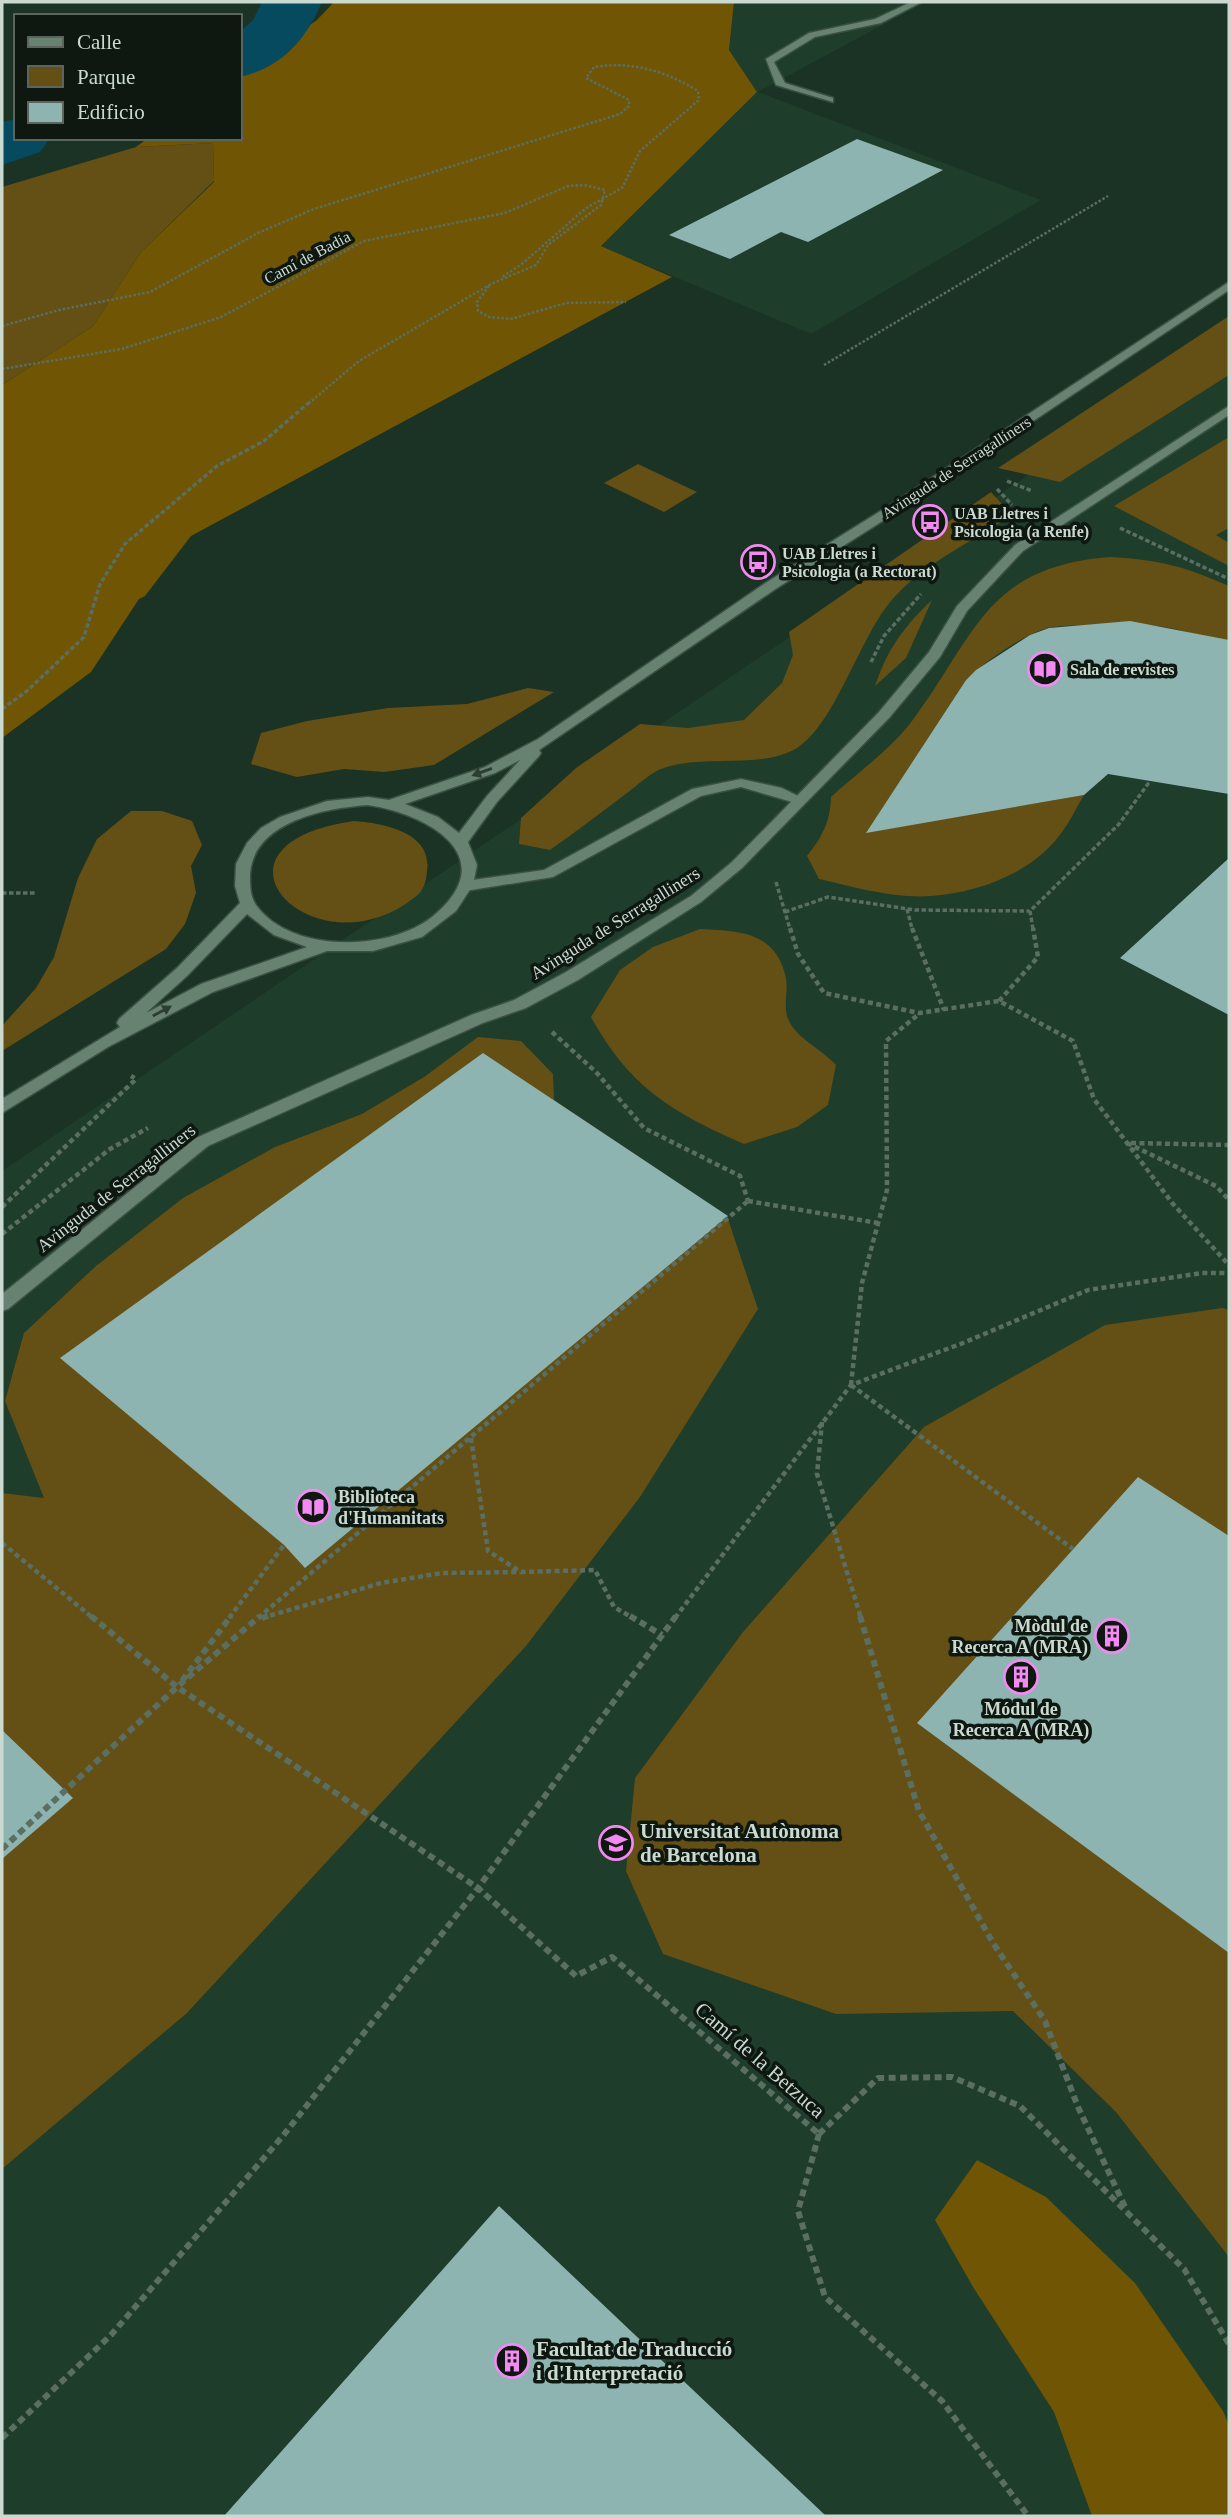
<svg xmlns="http://www.w3.org/2000/svg" width="1231" height="2518" viewBox="0 0 1231 2518" font-family="'Times New Roman',serif">
	<style>
		.built { fill: #1e3d2a }
		.green { fill: #644f15 }
		.forest { fill: #6f5504 }
		.lines { fill: none; stroke-linecap: round; stroke-linejoin: round }
		.river { fill: #064a5f; fill-rule: evenodd }
		.building { fill: #8db4b1 }
		.service-casing { stroke: #3b5044; stroke-width: 3 }
		.pedestrian-casing { stroke: #3b5044; stroke-width: 3 }
		.tertiary-casing { stroke: #3b5044; stroke-width: 3 }
		.path-far3 { stroke: #5a6f62; stroke-width: 2.5; stroke-dasharray: 2.5 2; stroke-linecap: butt }
		.path-far2 { stroke: #5a6f62; stroke-width: 3.5; stroke-dasharray: 4.5 2.5; stroke-linecap: butt }
		.path-far1 { stroke: #5a6f62; stroke-width: 4.5; stroke-dasharray: 5 3.5; stroke-linecap: butt }
		.path { stroke: #5a6f62; stroke-width: 6; stroke-dasharray: 7 4.5; stroke-linecap: butt }
		.service { fill: #678270; fill-rule: evenodd }
		.pedestrian { fill: #678270; fill-rule: evenodd }
		.tertiary { fill: #678270; fill-rule: evenodd }
		.oneway { fill: #2d3d32 }
		.labels { text-anchor: middle; stroke-width: 7; stroke-linejoin: round; paint-order: stroke }
		.far-street-label { font-size: 16px; fill: #cbdad0; stroke: #0e1811 }
		.far-poi-label { font-size: 16px; font-weight: bold; fill: #cbdad0; stroke: #0e1811; text-anchor: start }
		.street-label { font-size: 18px; fill: #cbdad0; stroke: #0e1811 }
		.poi-label { font-size: 18px; font-weight: bold; fill: #cbdad0; stroke: #0e1811; text-anchor: start }
		.near-poi-label { font-size: 21px; font-weight: bold; fill: #cbdad0; stroke: #0e1811; text-anchor: start }
		.near-street-label { font-size: 21px; fill: #cbdad0; stroke: #0e1811 }
	</style>
	<rect width="100%" height="100%" fill="#1b3324"/>
	<path class="built" d="M 734,2 L 925,2 L 758,92 L 1041,200 L 811,334 L 601,246 L 757,92 L 729,50 Z
		M 1229,339 L 1229,2516 L 2,2516 L 2,1171 Z"/>
	<path class="green" d="M 213,143 L 214,181 L 141,252 L 93,326 L 2,385 L 2,187 L 136,147 Z
		M 1229,316 L 1229,375 L 1060,482 L 998,468 Z
		M 1229,437 L 1229,528 L 1216,535 L 1229,543 L 1229,566 L 1114,506 Z
		M 638,464 L 697,492 L 664,512 L 604,483 Z
		M 991,492 L 1012,515 C 973,541 921,565 891,601 C 859,639 835,724 797,748 C 761,770 703,753 661,769 C 651,773 640,783 631,790 C 604,810 577,831 550,850 L 519,844 L 521,818 L 576,768 L 640,724 L 688,728 L 744,720 L 782,683 L 793,655 L 789,632 Z
		M 1110,557 C 1160,560 1184,566 1229,586 L 1229,647 C 1181,625 1139,621 1086,625 C 1074,626 1060,625 1048,628 C 1024,634 984,662 966,680 L 867,832 L 1084,795 C 1076,808 1069,824 1059,836 C 1030,874 977,893 931,896 C 895,899 854,887 819,879 L 807,856 C 822,837 830,823 831,797 C 857,773 891,749 912,721 C 977,634 985,567 1110,557 Z
		M 932,600 L 906,658 L 875,686 C 887,650 904,626 932,600 Z
		M 528,688 L 554,692 L 434,765 L 384,772 L 344,769 L 297,777 L 251,764 L 261,733 L 307,721 L 388,708 L 467,704 Z
		M 131,811 L 162,811 L 192,821 L 202,845 L 191,866 L 196,893 L 185,924 L 166,949 L 2,1051 L 2,1026 L 36,988 L 54,957 L 78,878 L 97,839 Z
		M 354,821 C 382,823 433,832 427,871 C 426,882 424,891 414,898 C 314,976 187,845 354,821 Z
		M 700,929 C 739,931 776,931 786,978 C 788,990 784,1004 787,1016 C 794,1038 821,1048 836,1065 L 828,1105 L 797,1127 L 744,1144 C 672,1112 630,1088 591,1017 L 620,970 L 653,947 Z
		M 478,1037 L 521,1041 L 553,1074 L 554,1100 L 727,1216 L 758,1309 L 640,1497 L 526,1646 L 187,2013 L 2,2169 L 2,1493 L 44,1498 L 5,1401 L 24,1333 L 96,1266 L 183,1198 L 275,1147 L 362,1114 L 424,1077 Z
		M 1222,1308 L 1229,1310 L 1229,2257 L 1116,2112 L 1013,2011 L 836,2014 L 663,1954 L 626,1871 L 635,1778 L 743,1632 L 924,1427 L 1105,1325 Z"/>
	<path class="forest" d="M 334,2 L 734,2 L 729,50 L 757,92 L 601,246 L 672,277 L 191,536 L 145,596 L 139,599 L 91,672 L 2,738 L 2,385 L 93,326 L 141,252 L 214,182 L 213,143 L 136,147 L 148,138 L 240,138 L 240,74 L 317,20 Z
		M 977,2160 L 1046,2197 L 1135,2283 L 1223,2411 L 1229,2425 L 1229,2516 L 1092,2516 L 1054,2412 L 973,2287 L 935,2220 Z"/>
	<g class="lines">
		<path class="river" d="M 262,2 L 322,2 C 305,41 282,67 240,77 L 240,32 L 253,20 Z
			M 16,119 L 16,138 L 50,138 L 40,152 L 2,165 L 2,122 Z"/>
	</g>
	<path class="building" d="M 857,139 L 943,170 L 808,242 L 781,232 L 730,259 L 669,235 Z
		M 1130,621 L 1229,640 L 1229,794 L 1108,774 L 1084,795 L 866,833 L 966,680 L 976,670 L 1030,635 L 1049,628 Z
		M 1229,858 L 1229,1015 L 1120,958 Z
		M 483,1053 L 728,1216 L 305,1568 L 284,1545 L 60,1358 Z
		M 1138,1477 L 1229,1536 L 1229,1953 L 917,1723 Z
		M 2,1730 L 73,1798 L 2,1859 Z
		M 499,2206 L 826,2516 L 224,2516 Z"/>
	<g class="lines">
		<g class="service-casing">
			<path id="service" d="M 911,2 L 922,2 L 881,23 L 815,37 L 774,62 L 785,83 L 833,98 L 833,102 L 776,85 L 766,59 L 809,33 L 875,19 Z
				M 741,779 L 782,788 L 806,800 L 799,804 L 741,787 L 701,796 L 553,877 L 465,891 L 458,886 L 465,881 L 544,870 L 692,789 Z"/>
		</g>
		<g class="pedestrian-casing">
			<path id="pedestrian" d="M 1229,406 L 1229,415 L 1023,551 L 967,611 L 940,657 L 889,718 L 742,868 L 701,902 L 578,980 L 526,1008 L 483,1023 L 208,1146 L 8,1309 L 2,1311 L 2,1294 L 196,1138 L 471,1015 L 514,1000 L 566,972 L 691,896 L 732,862 L 879,712 L 929,652 L 957,606 L 1015,545 Z"/>
		</g>
		<g class="tertiary-casing">
			<path id="tertiary" d="M 1229,282 L 1229,290 L 903,508 L 777,588 L 539,750 L 541,753 L 539,756 L 497,802 L 468,842 L 477,865 L 473,885 L 456,911 L 422,937 L 373,951 L 327,951 L 213,992 L 108,1047 L 2,1113 L 2,1099 L 120,1027 L 117,1023 L 119,1019 L 177,968 L 240,903 L 235,886 L 236,864 L 247,843 L 261,828 L 280,817 L 327,801 L 368,797 L 389,800 L 485,767 L 538,739 L 767,582 L 895,502 ZM 520,760 L 487,796 L 459,833 L 438,817 L 405,804 L 495,773 ZM 368,805 C 428,814 505,857 432,917 C 389,951 291,954 256,905 C 250,896 250,886 250,874 C 254,821 326,808 368,805 ZM 247,914 L 274,935 L 307,947 L 201,984 L 146,1013 L 187,976 Z"/>
		</g>
		<path class="path-far3" d="M 489,286 L 477,302 L 478,311 L 489,317 L 511,319 L 566,303 L 626,302
			M 2,326 L 59,310 L 150,292 L 258,233 L 314,209 L 620,114 L 629,106 L 629,100 L 586,78 L 594,67 C 633,61 665,71 698,91 L 699,100 L 640,151 L 622,188 L 586,208 L 522,264 L 502,277
			M 824,365 L 1108,196
			M 2,369 L 122,349 L 221,317 L 364,241 L 505,213 L 568,186 L 584,185 L 605,190 L 601,205 L 548,245 L 536,265 L 491,284 L 359,361 L 309,403"/>
		<path class="path-far2" d="M 1007,481 L 1032,491
			M 997,489 L 1012,505
			M 1120,528 L 1229,579
			M 871,662 L 884,636 L 921,594
			M 2,709 L 27,691 L 84,637 L 100,584 L 125,544 L 217,466 L 264,441 L 311,401
			M 776,882 L 790,929
			M 2,893 L 36,893
			M 907,909 L 912,929
			M 785,912 L 828,897 L 915,910 L 1029,911
			M 1033,929 L 1030,911 L 1119,824 L 1150,781"/>
		<path class="path-far1" d="M 790,928 L 798,954 L 824,993 L 919,1013 L 999,1001 L 1073,1041 L 1094,1099 L 1173,1204 L 1229,1265
			M 912,928 L 944,1010
			M 999,1001 L 1038,957 L 1033,928
			M 552,1032 L 596,1072 L 644,1128 L 740,1176 L 748,1201
			M 1127,1143 L 1216,1186 L 1229,1200
			M 1131,1143 L 1229,1145
			M 748,1201 L 878,1223
			M 2,1207 L 136,1079 L 131,1076
			M 2,1234 L 110,1149 L 148,1128
			M 851,1385 L 862,1283 L 887,1190 L 886,1041 L 919,1014
			M 851,1385 L 1073,1549
			M 822,1422 L 817,1474 L 861,1618
			M 471,1438 L 488,1551 L 521,1572 L 595,1570 L 614,1607 L 633,1618
			M 2,1543 L 93,1618
			M 229,1618 L 284,1545
			M 258,1618 L 748,1201
			M 262,1618 L 381,1583 L 442,1573 L 520,1572
			M 675,1618 L 851,1385 L 963,1343 L 1088,1290 L 1202,1273 L 1229,1273"/>
		<path class="path" d="M 91,1616 L 177,1687 L 478,1888 L 576,1976 L 612,1957 L 819,2134
			M 630,1616 L 662,1635
			M 860,1616 L 919,1811 L 993,1943 L 1045,2021 L 1078,2107 L 1127,2211
			M 262,1618 L 268,1616
			M 182,1681 L 231,1616
			M 2,1849 L 177,1687 L 260,1616
			M 819,2134 L 878,2078 L 952,2077 L 1020,2106 L 1184,2269 L 1229,2344
			M 819,2134 L 798,2211 L 825,2297 L 942,2401 L 1028,2516
			M 2,2438 L 111,2335 L 282,2137 L 478,1888 L 676,1616"/>
		<use href="#service" class="service"/>
		<use href="#pedestrian" class="pedestrian"/>
		<use href="#tertiary" class="tertiary"/>
	</g>
	<defs><path id="oneway-solid" d="M-6-.8H1V-3.2L6.5 0L1 3.2V.8H-6Z" transform="scale(1.75)"/></defs>
	<g class="oneway">
		<use href="#oneway-solid" transform="translate(482 772) rotate(160)"/>
		<use href="#oneway-solid" transform="translate(162 1011) rotate(-28)"/>
	</g>
	<defs>
		<g id="bus-ring" transform="scale(1.75)"><circle r="9.5" fill="#0e1811" stroke="#f38af2" stroke-width="1.5"/><path d="M-5-6H5V4H4V6H2V4H-2V6H-4V4H-5ZM-3.5-4V0h7V-4ZM-3.5 1.2v1.5H-2V1.2ZM2 1.2v1.5H3.5V1.2Z" fill="#f38af2"/></g>
		<g id="library-ring" transform="scale(1.75)"><circle r="9.5" fill="#0e1811" stroke="#f38af2" stroke-width="1.5"/><path d="M-6-4Q-3-5.5-.7-3.5V5Q-3 3-6 4ZM6-4Q3-5.5 .7-3.5V5Q3 3 6 4Z" fill="#f38af2"/></g>
		<g id="building-ring" transform="scale(1.75)"><circle r="9.5" fill="#0e1811" stroke="#f38af2" stroke-width="1.5"/><path d="M-4-6H4V6H1V3H-1V6H-4ZM-2.5-4.3h1.7v1.8h-1.7ZM.8-4.3h1.7v1.8H.8ZM-2.5-1h1.7V.8h-1.7ZM.8-1h1.7V.8H.8Z" fill="#f38af2"/></g>
		<g id="university-ring" transform="scale(1.75)"><circle r="9.5" fill="#0e1811" stroke="#f38af2" stroke-width="1.5"/><path d="M0-5L7-2L0 1L-7-2ZM-4 1L0 2.5L4 1V4Q0 6-4 4Z" fill="#f38af2"/></g>
	</defs>
	<g fill-rule="evenodd">
		<use href="#bus-ring" x="930" y="522"/>
		<use href="#bus-ring" x="758" y="562"/>
		<use href="#library-ring" x="1045" y="669"/>
		<use href="#library-ring" x="313" y="1507"/>
		<use href="#building-ring" x="1112" y="1636"/>
		<use href="#building-ring" x="1021" y="1677"/>
		<use href="#university-ring" x="616" y="1843"/>
		<use href="#building-ring" x="512" y="2361"/>
	</g>
	<g class="labels">
		<g class="far-street-label">
			<text transform="translate(307 257) rotate(-28)" y="6">Camí de Badia</text>
			<text transform="translate(956 467) rotate(-33)" y="6">Avinguda de Serragalliners</text>
		</g>
		<g class="far-poi-label">
			<text x="954" y="519">UAB Lletres i<tspan x="954" dy="18">Psicologia (a Renfe)</tspan></text>
			<text x="782" y="559">UAB Lletres i<tspan x="782" dy="18">Psicologia (a Rectorat)</tspan></text>
			<text x="1070" y="675">Sala de revistes</text>
		</g>
		<g class="street-label">
			<text transform="translate(615 923) rotate(-32)" y="6">Avinguda de Serragalliners</text>
			<text transform="translate(116 1188) rotate(-38)" y="6">Avinguda de Serragalliners</text>
		</g>
		<g class="poi-label">
			<text x="338" y="1503">Biblioteca<tspan x="338" dy="21">d'Humanitats</tspan></text>
			<text x="1088" y="1632" text-anchor="end">Mòdul de<tspan x="1088" dy="21">Recerca A (MRA)</tspan></text>
			<text x="1021" y="1715" text-anchor="middle">Módul de<tspan x="1021" dy="21">Recerca A (MRA)</tspan></text>
		</g>
		<g class="near-poi-label">
			<text x="640" y="1838">Universitat Autònoma<tspan x="640" dy="24">de Barcelona</tspan></text>
			<text x="536" y="2356">Facultat de Traducció<tspan x="536" dy="24">i d'Interpretació</tspan></text>
		</g>
		<g class="near-street-label">
			<text transform="translate(760 2060) rotate(41)" y="7">Camí de la Betzuca</text>
		</g>
	</g>
	<rect width="1231" height="2518" fill="none" stroke="#cbdad0" stroke-width="7"/>
	<rect x="14" y="14" width="228" height="126" fill="#0e1811" stroke="#5a665d" stroke-width="2"/>
	<rect x="28" y="37" width="35" height="10" fill="#678270" stroke="#5a665d" stroke-width="2"/>
	<text x="77" y="49" font-size="21" fill="#cbdad0">Calle</text>
	<rect x="28" y="66" width="35" height="21" fill="#644f15" stroke="#5a665d" stroke-width="2"/>
	<text x="77" y="84" font-size="21" fill="#cbdad0">Parque</text>
	<rect x="28" y="102" width="35" height="21" fill="#8db4b1" stroke="#5a665d" stroke-width="2"/>
	<text x="77" y="119" font-size="21" fill="#cbdad0">Edificio</text>
</svg>
